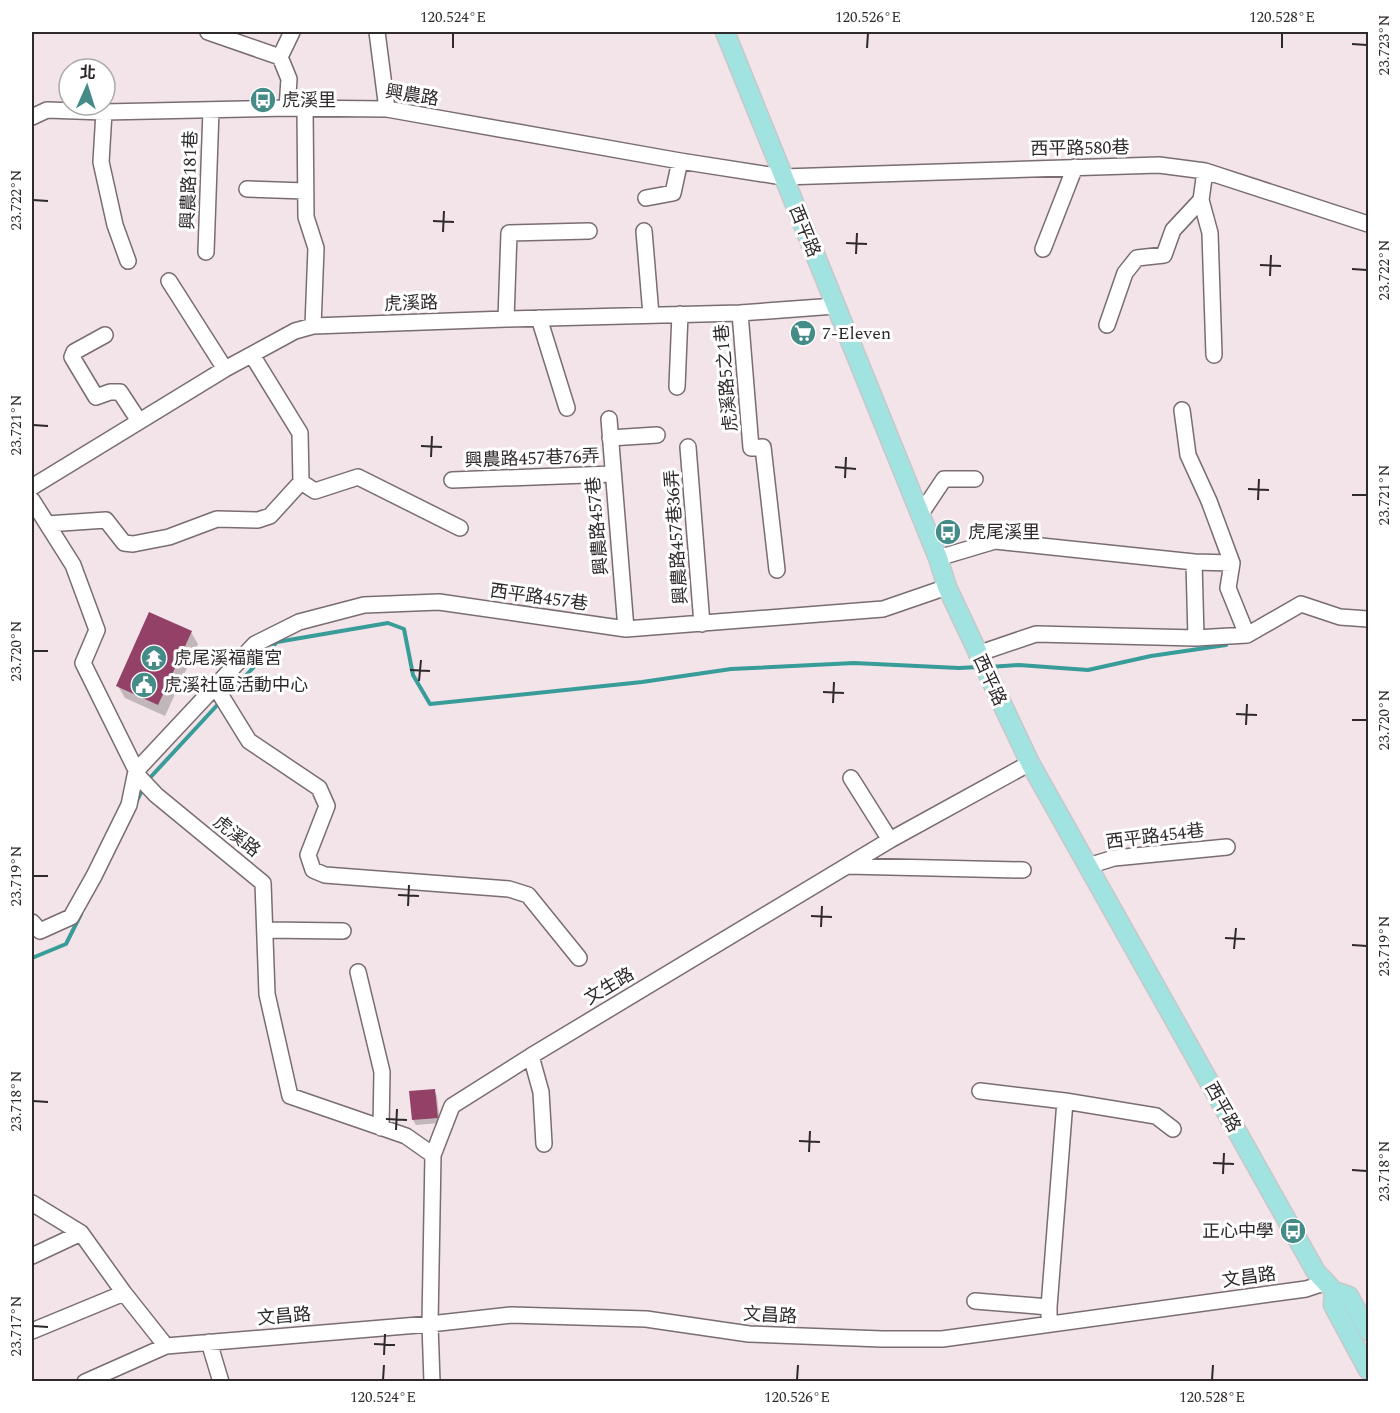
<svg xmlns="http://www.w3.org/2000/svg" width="1400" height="1413" viewBox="0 0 1400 1413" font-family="Spectral,'Noto Sans TC',serif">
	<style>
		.shadow { fill: #0003 }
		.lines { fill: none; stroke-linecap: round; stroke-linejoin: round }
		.stream { stroke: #389c99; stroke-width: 4 }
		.building { fill: #944167 }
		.minor-casing { stroke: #796d71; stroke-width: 18 }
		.major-casing { stroke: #c9c7c8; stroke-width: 21 }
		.minor { stroke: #fff; stroke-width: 15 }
		.major { stroke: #a0e3e0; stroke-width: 18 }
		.ticks { fill: none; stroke: #2e292a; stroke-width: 2 }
		.labels { text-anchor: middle; stroke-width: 6; stroke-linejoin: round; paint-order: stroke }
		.street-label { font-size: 18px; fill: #2e292a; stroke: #fff }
		.poi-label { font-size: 18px; fill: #2e292a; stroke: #fff; text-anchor: start }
		.neatline { fill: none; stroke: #2e292a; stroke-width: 2 }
		.ticks-label { font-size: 15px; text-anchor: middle; fill: #2e292a }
	</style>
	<rect width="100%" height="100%" fill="#f2e4e9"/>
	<path class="shadow" d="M 191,632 L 198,644 L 165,716 L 125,698 L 118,686 Z
		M 434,1090 L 437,1096 L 440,1123 L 416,1125 L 413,1120 Z"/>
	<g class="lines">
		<path class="stream" d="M 989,667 L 1019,665 L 1088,670 L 1151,656 L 1226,645
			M 227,696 L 277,642 L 388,623 L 404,629 L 413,675 L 430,704 L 642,682 L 731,669 L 854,663 L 959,668 L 979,667
			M 147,781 L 221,701
			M 136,803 L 143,788
			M 32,958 L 66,944 L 81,914"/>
	</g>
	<path class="building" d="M 149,612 L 192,631 L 158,705 L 116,686 Z
		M 435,1089 L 438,1118 L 412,1120 L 409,1091 Z"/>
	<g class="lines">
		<g class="minor-casing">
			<path id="minor" d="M 208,32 L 280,57 L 289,79 L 287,108
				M 377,32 L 387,109
				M 280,57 L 292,32
				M 305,108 L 306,217 L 316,248 L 313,326
				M 104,112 L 101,162 L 115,225 L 128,261
				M 32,117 L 47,110 L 104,112 L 287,108 L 387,109 L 680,161 L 783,177 L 1159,165 L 1205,171 L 1368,224
				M 247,189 L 305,191
				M 646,198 L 673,193 L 680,161
				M 1201,200 L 1210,233 L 1214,355
				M 644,231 L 651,315
				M 1043,249 L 1075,167
				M 206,252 L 211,110
				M 169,281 L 225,369
				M 740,313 L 751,448 L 763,447 L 777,570
				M 539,318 L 567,408
				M 506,319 L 509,233 L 589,231
				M 1107,325 L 1125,273 L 1137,258 L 1164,255 L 1173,230 L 1201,200 L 1205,171
				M 105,335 L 74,352 L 72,357 L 96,397 L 110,392 L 120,392 L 139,421
				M 677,387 L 680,314
				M 1182,410 L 1188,455 L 1209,501 L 1232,563
				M 609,419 L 626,629
				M 610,438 L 657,435
				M 688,447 L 702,624
				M 452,480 L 612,474
				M 301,482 L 315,491 L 358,477 L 460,528
				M 32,487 L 225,369 L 295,331 L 313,326 L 506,319 L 740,313 L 835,306
				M 32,500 L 73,565 L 97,630 L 83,663 L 140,778 L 156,795 L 263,883 L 267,994 L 290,1096 L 406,1136 L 433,1155
				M 920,515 L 944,479 L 975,479
				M 47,524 L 106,520 L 124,543 L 133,544 L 169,537 L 217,519 L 258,520 L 270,516 L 301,482 L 300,433 L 252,355
				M 938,558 L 995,541 L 1194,562 L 1196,638 L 1036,634 L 977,654
				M 1194,562 L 1232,563 L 1228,588 L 1247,635
				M 1196,638 L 1247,635 L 1301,604 L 1340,617 L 1368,619
				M 215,686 L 249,741 L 319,788 L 327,806 L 308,855 L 313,870 L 325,875 L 509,889 L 528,895 L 579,958
				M 851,778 L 890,840
				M 847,866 L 1023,870
				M 1088,866 L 1114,858 L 1227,847
				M 32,922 L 40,931 L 71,917 L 94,876 L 129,805 L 136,771 L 255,644 L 299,622 L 364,605 L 439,602 L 626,629 L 883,609 L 947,587
				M 265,930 L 343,931
				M 358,972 L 382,1072 L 381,1128
				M 531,1056 L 541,1092 L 544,1144
				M 980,1091 L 1065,1101 L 1156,1116 L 1173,1129
				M 32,1203 L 81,1233 L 124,1293 L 166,1346 L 430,1324 L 511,1315 L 646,1319 L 749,1334 L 882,1339 L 942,1339 L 1306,1289 L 1327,1282
				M 32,1256 L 81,1233
				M 975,1301 L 1049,1307 L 1049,1316
				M 1049,1307 L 1065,1101
				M 32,1331 L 124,1293
				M 209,1342 L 221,1382
				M 85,1382 L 166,1346
				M 432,1382 L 430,1324 L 433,1155 L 452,1106 L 531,1056 L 890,840 L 1030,763"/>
		</g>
		<g class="major-casing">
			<path id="major" d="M 725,32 L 938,558 L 947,587 L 1030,763 L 1316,1272 L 1334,1291 L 1349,1296 L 1368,1331
				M 1334,1291 L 1333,1305 L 1368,1370"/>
		</g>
		<use href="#minor" class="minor"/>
		<use href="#major" class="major"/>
	</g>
	<path class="ticks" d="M 1352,44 L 1367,45M 453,48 L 453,33M 867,48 L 868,33M 1282,48 L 1282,33M 33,200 L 48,201M 433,221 L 454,222M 443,232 L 444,211M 846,243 L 867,244M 856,254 L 857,233M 1260,265 L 1281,266M 1352,269 L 1367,270M 1270,276 L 1271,255M 33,425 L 48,426M 421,446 L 442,447M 431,457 L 432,436M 835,467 L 856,469M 845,478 L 846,457M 1248,489 L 1269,490M 1352,495 L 1367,495M 1258,500 L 1259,479M 33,651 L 48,651M 410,670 L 430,671M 419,681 L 421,660M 823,692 L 844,693M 833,703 L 834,682M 1236,714 L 1257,715M 1352,720 L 1367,720M 1246,725 L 1247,704M 33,876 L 48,876M 398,895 L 419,896M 408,906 L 409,885M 811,916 L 832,917M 821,927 L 822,906M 1225,938 L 1245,939M 1352,945 L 1367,946M 1234,949 L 1236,928M 33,1101 L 48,1102M 386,1119 L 407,1120M 396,1130 L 397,1109M 799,1141 L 820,1142M 809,1152 L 810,1131M 1213,1163 L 1234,1164M 1352,1170 L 1367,1171M 1223,1174 L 1224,1153M 33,1326 L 48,1327M 374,1344 L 395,1345M 384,1355 L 385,1334M 383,1380 L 384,1365M 797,1380 L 798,1365M 1212,1380 L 1213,1365"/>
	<defs>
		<g id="bus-disc" transform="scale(1.35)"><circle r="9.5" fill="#458c89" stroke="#fff"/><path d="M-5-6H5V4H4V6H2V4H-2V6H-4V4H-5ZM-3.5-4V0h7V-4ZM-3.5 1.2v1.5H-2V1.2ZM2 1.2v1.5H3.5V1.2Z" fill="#fff"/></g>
		<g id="supermarket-disc" transform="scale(1.35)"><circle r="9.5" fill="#458c89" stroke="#fff"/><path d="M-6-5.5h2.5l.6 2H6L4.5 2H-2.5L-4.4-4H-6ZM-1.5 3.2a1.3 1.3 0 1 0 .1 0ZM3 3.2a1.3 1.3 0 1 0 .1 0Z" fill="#fff"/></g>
		<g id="temple-disc" transform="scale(1.35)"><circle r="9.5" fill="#458c89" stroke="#fff"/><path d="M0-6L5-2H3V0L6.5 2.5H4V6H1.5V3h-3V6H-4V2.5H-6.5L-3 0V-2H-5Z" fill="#fff"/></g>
		<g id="civic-disc" transform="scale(1.35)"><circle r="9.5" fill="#458c89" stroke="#fff"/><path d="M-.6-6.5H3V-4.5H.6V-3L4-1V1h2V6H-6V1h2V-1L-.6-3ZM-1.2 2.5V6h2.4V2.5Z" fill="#fff"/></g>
	</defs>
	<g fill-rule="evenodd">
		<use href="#bus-disc" x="263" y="100"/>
		<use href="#supermarket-disc" x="803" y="333"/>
		<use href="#bus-disc" x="948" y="532"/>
		<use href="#temple-disc" x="154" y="658"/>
		<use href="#civic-disc" x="144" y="685"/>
		<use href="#bus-disc" x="1293" y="1231"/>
	</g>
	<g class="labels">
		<g class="street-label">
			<text transform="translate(412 95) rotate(9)" y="6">興農路</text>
			<text transform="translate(1080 148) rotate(-1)" y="6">西平路580巷</text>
			<text transform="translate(189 180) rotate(-88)" y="6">興農路181巷</text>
			<text transform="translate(805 231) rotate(68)" y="6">西平路</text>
			<text transform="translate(411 303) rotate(-2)" y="6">虎溪路</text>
			<text transform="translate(726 378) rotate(-95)" y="6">虎溪路5之1巷</text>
			<text transform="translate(532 458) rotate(-2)" y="6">興農路457巷76弄</text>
			<text transform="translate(597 526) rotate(-95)" y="6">興農路457巷</text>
			<text transform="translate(676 537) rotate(-94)" y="6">興農路457巷36弄</text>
			<text transform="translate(539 597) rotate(8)" y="6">西平路457巷</text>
			<text transform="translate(990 680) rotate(65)" y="6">西平路</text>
			<text transform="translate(237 836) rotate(39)" y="6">虎溪路</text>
			<text transform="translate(1155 836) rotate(-7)" y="6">西平路454巷</text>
			<text transform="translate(609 986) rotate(-31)" y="6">文生路</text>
			<text transform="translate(1223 1107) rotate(61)" y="6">西平路</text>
			<text transform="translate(1249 1277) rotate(-8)" y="6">文昌路</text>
			<text transform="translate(770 1315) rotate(3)" y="6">文昌路</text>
			<text transform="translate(284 1316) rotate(-5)" y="6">文昌路</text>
		</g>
		<g class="poi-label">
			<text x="282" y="106">虎溪里</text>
			<text x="822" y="339">7-Eleven</text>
			<text x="968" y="538">虎尾溪里</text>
			<text x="174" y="664">虎尾溪福龍宮</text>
			<text x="164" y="691">虎溪社區活動中心</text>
			<text x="1274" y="1237" text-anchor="end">正心中學</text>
		</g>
	</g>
	<rect width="1400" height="1413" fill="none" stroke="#ffffff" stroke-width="66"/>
	<g transform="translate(87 87) rotate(3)"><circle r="28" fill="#ffffff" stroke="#aba9aa" stroke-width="1.5"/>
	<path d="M0-4.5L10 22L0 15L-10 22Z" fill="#458c89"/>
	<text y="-9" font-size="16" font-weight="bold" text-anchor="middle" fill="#2e292a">北</text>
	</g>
	<rect x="33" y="33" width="1334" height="1347" class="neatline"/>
	<g class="ticks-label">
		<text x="453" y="22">120.524°E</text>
		<text x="868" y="22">120.526°E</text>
		<text x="1282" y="22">120.528°E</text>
		<text transform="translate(1384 45) rotate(-90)" y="5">23.723°N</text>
		<text transform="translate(16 200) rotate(-90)" y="5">23.722°N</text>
		<text transform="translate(1384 270) rotate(-90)" y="5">23.722°N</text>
		<text transform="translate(16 425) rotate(-90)" y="5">23.721°N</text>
		<text transform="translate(1384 495) rotate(-90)" y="5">23.721°N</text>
		<text transform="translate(16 651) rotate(-90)" y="5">23.720°N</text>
		<text transform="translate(1384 720) rotate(-90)" y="5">23.720°N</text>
		<text transform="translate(16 876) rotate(-90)" y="5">23.719°N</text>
		<text transform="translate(1384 946) rotate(-90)" y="5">23.719°N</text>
		<text transform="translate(16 1101) rotate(-90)" y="5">23.718°N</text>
		<text transform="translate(1384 1171) rotate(-90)" y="5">23.718°N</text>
		<text transform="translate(16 1326) rotate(-90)" y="5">23.717°N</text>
		<text x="383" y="1402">120.524°E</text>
		<text x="797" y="1402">120.526°E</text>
		<text x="1212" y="1402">120.528°E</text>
	</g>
</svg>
